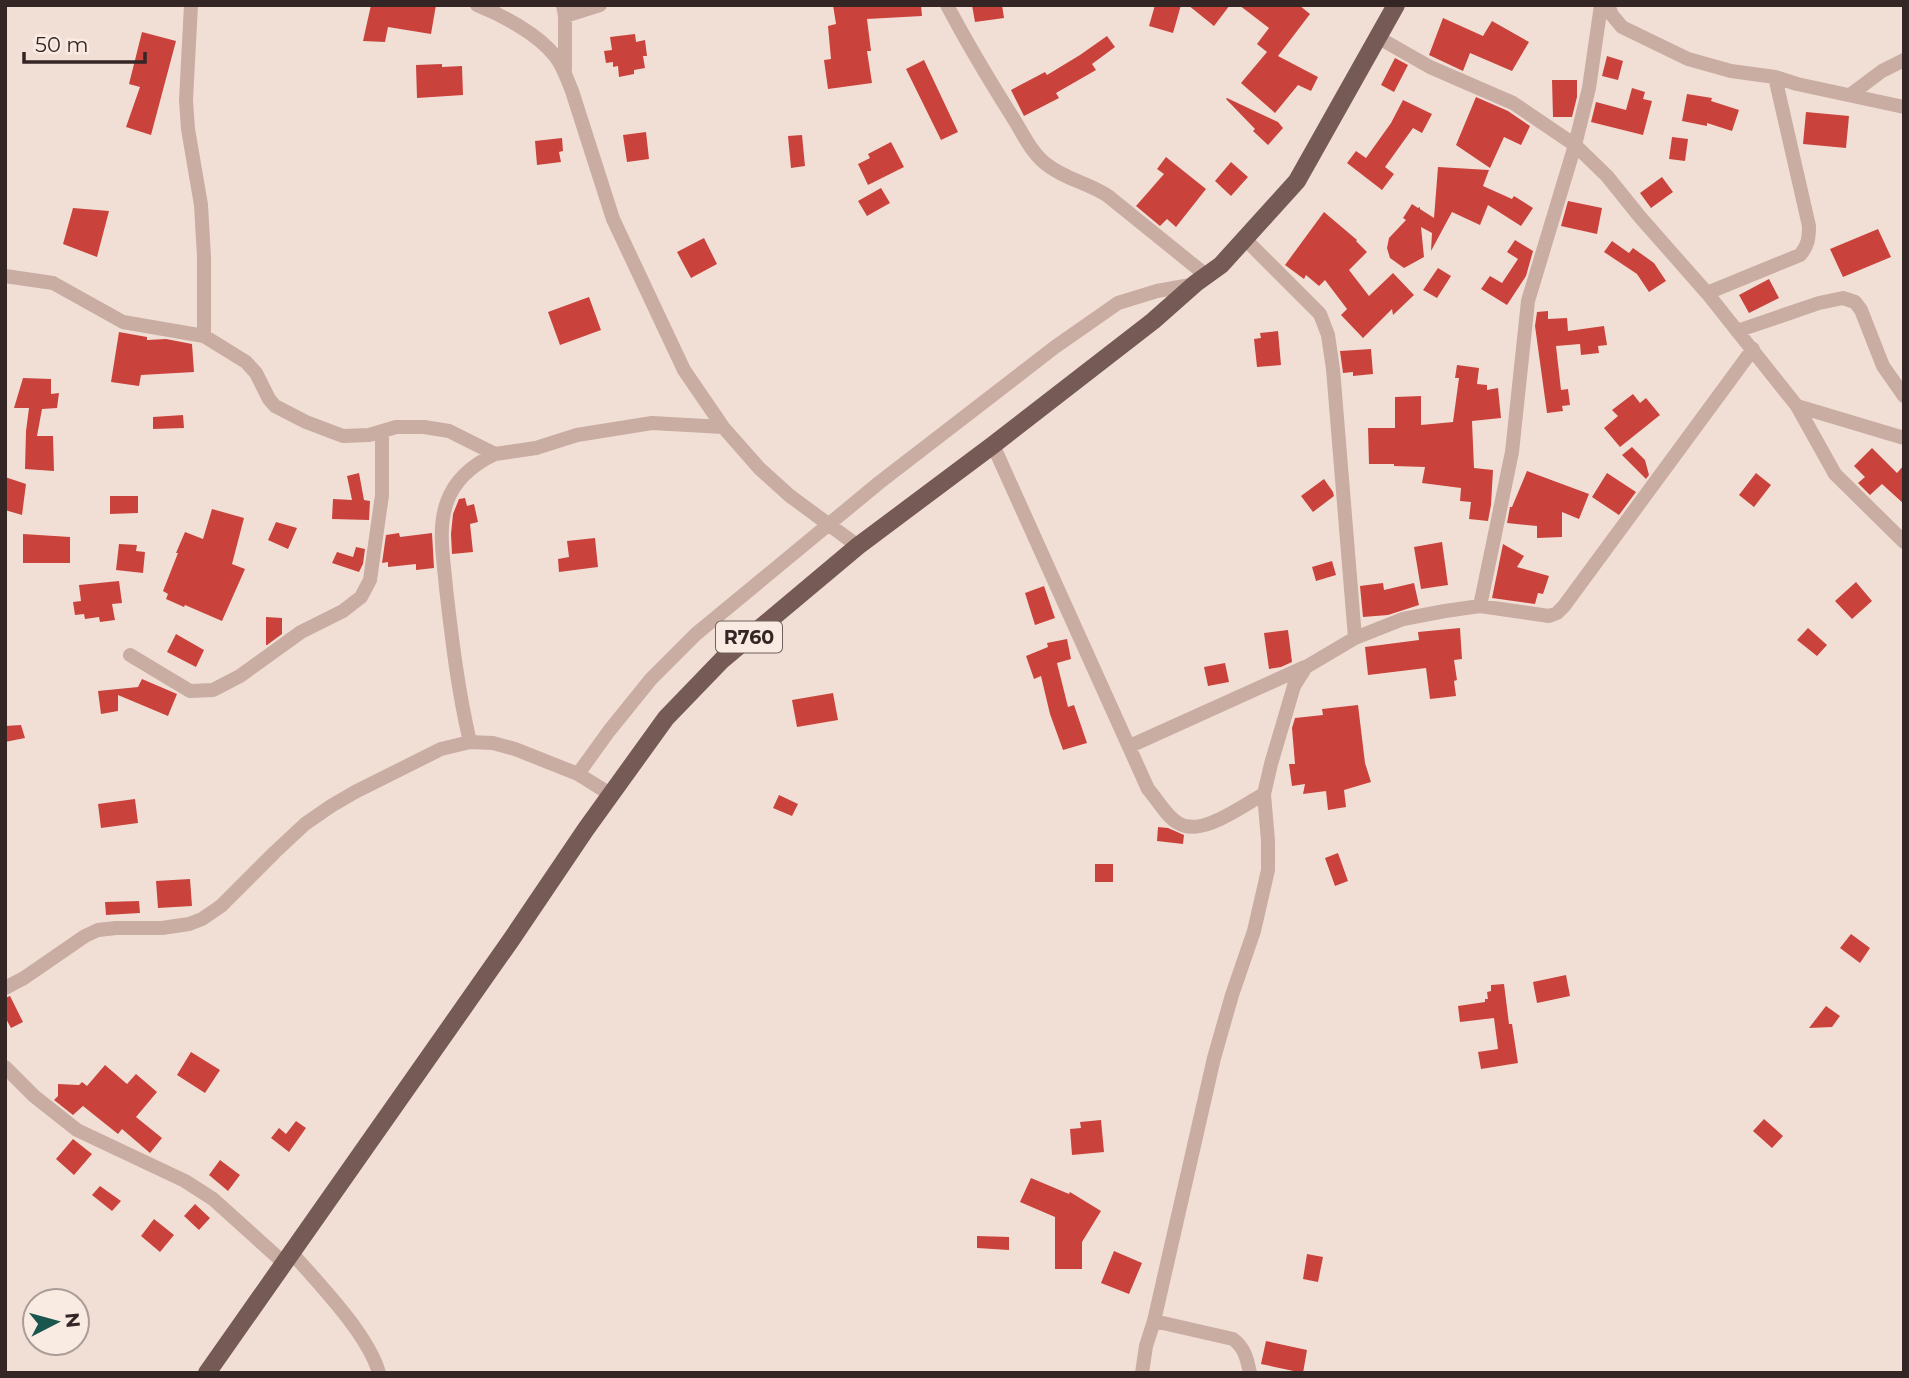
<svg xmlns="http://www.w3.org/2000/svg" width="1909" height="1378" viewBox="0 0 1909 1378" font-family="Montserrat,sans-serif">
	<style>
		.building { fill: #c9433c }
		.lines { fill: none; stroke-linecap: round; stroke-linejoin: round }
		.street { stroke: #c9aca2; stroke-width: 14 }
		.primary { stroke: #765a55; stroke-width: 18 }
		.labels { text-anchor: middle; stroke-width: 5; stroke-linejoin: round; paint-order: stroke }
		.shield { fill: #f9eae2; stroke: #6e615e; stroke-width: 2 }
		.shield-label { font-size: 19px; font-weight: bold; fill: #332625 }
	</style>
	<rect width="100%" height="100%" fill="#f1dfd6"/>
	<path class="building" d="M 371,5 L 436,5 L 431,34 L 388,27 L 385,42 L 363,41 Z
		M 833,5 L 921,5 L 922,16 L 867,19 L 871,51 L 867,51 L 872,83 L 828,89 L 824,60 L 831,59 L 828,26 L 836,24 Z
		M 972,5 L 1002,5 L 1004,18 L 975,22 Z
		M 1155,5 L 1181,5 L 1173,33 L 1149,26 Z
		M 1188,5 L 1230,5 L 1214,26 Z
		M 1239,5 L 1299,5 L 1310,14 L 1278,56 L 1318,77 L 1311,91 L 1298,85 L 1275,113 L 1241,83 L 1267,52 L 1257,44 L 1269,28 Z
		M 1443,18 L 1483,36 L 1492,21 L 1529,42 L 1512,71 L 1470,53 L 1463,71 L 1429,55 Z
		M 142,32 L 176,41 L 151,135 L 126,127 L 140,87 L 129,84 Z
		M 635,34 L 636,42 L 645,40 L 647,56 L 643,56 L 645,68 L 634,70 L 634,74 L 619,77 L 618,66 L 613,67 L 613,62 L 606,63 L 604,51 L 612,50 L 610,37 Z
		M 1107,36 L 1115,47 L 1092,64 L 1096,70 L 1056,93 L 1059,98 L 1024,116 L 1011,90 L 1045,72 L 1047,75 L 1080,55 Z
		M 1607,56 L 1623,61 L 1618,80 L 1602,76 Z
		M 1395,58 L 1408,65 L 1394,92 L 1381,85 Z
		M 924,60 L 958,132 L 941,140 L 906,69 Z
		M 442,64 L 442,67 L 462,66 L 463,95 L 417,98 L 416,65 Z
		M 1552,80 L 1577,80 L 1577,97 L 1572,117 L 1553,117 Z
		M 1632,88 L 1645,92 L 1643,99 L 1652,101 L 1643,135 L 1591,122 L 1596,102 L 1626,110 Z
		M 1687,94 L 1712,98 L 1711,101 L 1739,110 L 1732,131 L 1707,123 L 1707,126 L 1682,121 Z
		M 1476,97 L 1508,111 L 1530,126 L 1521,145 L 1504,137 L 1490,168 L 1456,145 Z
		M 1227,98 L 1278,122 L 1283,128 L 1268,145 L 1253,131 L 1255,129 L 1226,99 Z
		M 1403,100 L 1432,114 L 1422,133 L 1413,128 L 1385,167 L 1394,174 L 1382,190 L 1347,163 L 1356,151 L 1366,158 L 1391,123 Z
		M 1806,112 L 1849,116 L 1846,148 L 1803,144 Z
		M 646,132 L 649,159 L 627,162 L 623,135 Z
		M 802,135 L 805,166 L 791,168 L 788,136 Z
		M 1672,137 L 1688,139 L 1685,161 L 1669,159 Z
		M 562,138 L 563,151 L 559,152 L 561,162 L 537,165 L 535,141 Z
		M 891,142 L 904,167 L 868,185 L 858,164 L 870,158 L 868,154 Z
		M 1166,157 L 1206,189 L 1176,227 L 1167,219 L 1160,226 L 1136,206 L 1164,174 L 1157,169 Z
		M 1231,162 L 1248,177 L 1231,196 L 1215,181 Z
		M 1438,167 L 1489,170 L 1483,186 L 1512,199 L 1514,196 L 1533,208 L 1521,226 L 1488,205 L 1480,225 L 1452,212 L 1431,251 L 1432,233 L 1421,227 L 1424,257 L 1404,268 L 1390,258 L 1387,248 L 1389,238 L 1406,220 L 1403,218 L 1412,204 L 1418,208 L 1420,207 L 1420,209 L 1434,218 Z
		M 1662,177 L 1673,192 L 1651,208 L 1640,193 Z
		M 881,188 L 890,203 L 867,216 L 858,201 Z
		M 1568,201 L 1602,208 L 1597,234 L 1561,226 Z
		M 73,208 L 109,211 L 97,257 L 63,244 Z
		M 1324,212 L 1357,240 L 1356,241 L 1367,252 L 1349,270 L 1369,296 L 1393,273 L 1414,295 L 1393,315 L 1392,309 L 1363,338 L 1341,315 L 1347,309 L 1325,280 L 1319,286 L 1306,275 L 1304,279 L 1285,265 Z
		M 1878,229 L 1891,257 L 1843,277 L 1830,249 Z
		M 704,238 L 717,264 L 691,278 L 677,252 Z
		M 1515,240 L 1533,251 L 1526,276 L 1507,305 L 1481,289 L 1490,276 L 1502,283 L 1518,259 L 1507,252 Z
		M 1612,241 L 1629,253 L 1633,248 L 1654,263 L 1666,281 L 1649,292 L 1637,274 L 1604,252 Z
		M 1438,268 L 1451,276 L 1437,298 L 1423,290 Z
		M 1769,279 L 1779,298 L 1749,313 L 1739,295 Z
		M 589,297 L 601,330 L 560,345 L 548,312 Z
		M 1548,311 L 1548,319 L 1567,318 L 1568,331 L 1604,326 L 1607,345 L 1598,346 L 1599,353 L 1581,355 L 1580,344 L 1556,346 L 1561,390 L 1568,389 L 1570,405 L 1562,406 L 1563,411 L 1547,413 L 1535,326 L 1537,312 Z
		M 1278,331 L 1281,365 L 1257,367 L 1254,339 L 1261,338 L 1260,333 Z
		M 119,332 L 147,337 L 147,340 L 166,339 L 192,344 L 194,372 L 141,375 L 139,386 L 111,382 Z
		M 1371,349 L 1373,374 L 1353,376 L 1353,372 L 1343,373 L 1340,351 Z
		M 1457,365 L 1479,368 L 1477,384 L 1487,385 L 1487,390 L 1498,388 L 1501,418 L 1472,421 L 1474,468 L 1493,470 L 1491,505 L 1488,521 L 1469,519 L 1471,502 L 1460,501 L 1461,488 L 1422,483 L 1425,467 L 1394,466 L 1394,464 L 1369,464 L 1368,428 L 1395,428 L 1395,397 L 1421,396 L 1421,425 L 1453,422 L 1459,378 L 1455,378 Z
		M 23,378 L 51,379 L 51,394 L 59,393 L 57,408 L 42,409 L 37,436 L 53,436 L 54,471 L 25,469 L 26,431 L 29,408 L 14,408 Z
		M 1633,394 L 1640,403 L 1646,398 L 1660,415 L 1620,447 L 1604,428 L 1618,416 L 1612,410 Z
		M 183,415 L 184,428 L 153,429 L 153,417 Z
		M 1632,447 L 1645,460 L 1649,475 L 1646,479 L 1622,455 Z
		M 1872,448 L 1897,473 L 1904,465 L 1904,504 L 1882,484 L 1870,495 L 1858,483 L 1865,477 L 1854,466 Z
		M 1527,471 L 1589,494 L 1579,519 L 1562,512 L 1562,537 L 1537,538 L 1537,526 L 1507,523 L 1510,507 L 1512,507 Z
		M 359,473 L 364,500 L 370,501 L 369,520 L 332,519 L 333,499 L 352,500 L 347,476 Z
		M 1607,473 L 1636,492 L 1619,515 L 1592,497 Z
		M 1756,473 L 1771,485 L 1754,507 L 1739,495 Z
		M 5,477 L 26,484 L 22,515 L 5,510 Z
		M 1324,479 L 1333,492 L 1334,496 L 1313,512 L 1301,496 Z
		M 110,496 L 138,496 L 138,513 L 110,514 Z
		M 465,498 L 467,506 L 474,504 L 478,522 L 470,524 L 473,552 L 452,554 L 451,534 L 453,514 L 459,499 Z
		M 212,509 L 244,518 L 232,564 L 245,569 L 222,621 L 185,605 L 184,607 L 166,599 L 168,594 L 163,591 L 178,553 L 176,553 L 185,532 L 203,539 Z
		M 276,522 L 297,528 L 288,549 L 268,540 Z
		M 399,533 L 400,537 L 432,533 L 434,568 L 416,570 L 416,564 L 388,567 L 388,562 L 382,563 L 386,535 Z
		M 23,534 L 70,537 L 70,563 L 23,563 Z
		M 595,538 L 598,567 L 559,572 L 558,559 L 569,557 L 567,541 Z
		M 1442,542 L 1448,585 L 1421,589 L 1414,547 Z
		M 119,544 L 137,545 L 136,551 L 145,552 L 143,573 L 116,570 Z
		M 1503,544 L 1524,556 L 1517,567 L 1549,576 L 1543,594 L 1538,593 L 1535,604 L 1492,598 Z
		M 356,547 L 365,549 L 363,564 L 359,572 L 332,563 L 337,552 L 353,557 Z
		M 1332,561 L 1336,575 L 1316,581 L 1312,567 Z
		M 119,581 L 122,603 L 112,604 L 115,620 L 100,622 L 99,617 L 85,619 L 84,614 L 75,615 L 73,602 L 81,601 L 79,585 Z
		M 1856,582 L 1872,601 L 1852,619 L 1835,601 Z
		M 1383,583 L 1384,590 L 1414,583 L 1419,605 L 1388,615 L 1363,617 L 1360,586 Z
		M 1044,586 L 1055,618 L 1035,625 L 1025,593 Z
		M 266,617 L 282,618 L 282,634 L 267,645 L 266,645 Z
		M 1460,628 L 1462,659 L 1454,660 L 1457,680 L 1454,681 L 1456,696 L 1430,699 L 1426,668 L 1368,675 L 1365,647 L 1419,640 L 1418,632 Z
		M 1808,628 L 1827,645 L 1817,656 L 1797,640 Z
		M 1288,630 L 1292,662 L 1281,667 L 1269,669 L 1264,633 Z
		M 176,634 L 204,650 L 196,667 L 167,652 Z
		M 1067,639 L 1071,659 L 1057,663 L 1068,707 L 1074,705 L 1087,743 L 1063,750 L 1050,714 L 1041,676 L 1034,679 L 1026,656 L 1048,647 L 1047,643 Z
		M 1225,663 L 1229,682 L 1208,686 L 1204,667 Z
		M 142,679 L 177,694 L 168,716 L 118,695 L 118,711 L 101,714 L 98,691 L 138,687 Z
		M 833,693 L 838,720 L 797,727 L 792,700 Z
		M 1358,705 L 1365,763 L 1371,782 L 1344,790 L 1346,807 L 1328,810 L 1326,791 L 1303,794 L 1305,784 L 1292,786 L 1289,764 L 1295,764 L 1292,728 L 1295,718 L 1323,715 L 1322,709 Z
		M 21,725 L 25,738 L 5,742 L 5,726 Z
		M 779,795 L 798,804 L 792,816 L 773,808 Z
		M 135,799 L 138,823 L 101,828 L 98,804 Z
		M 1158,827 L 1168,828 L 1184,835 L 1183,844 L 1157,841 Z
		M 1338,853 L 1348,881 L 1335,886 L 1325,858 Z
		M 1095,864 L 1113,864 L 1113,882 L 1095,882 Z
		M 190,879 L 192,906 L 158,908 L 156,881 Z
		M 139,901 L 140,913 L 106,915 L 105,902 Z
		M 1851,934 L 1870,948 L 1860,963 L 1840,948 Z
		M 1566,975 L 1570,996 L 1537,1003 L 1533,982 Z
		M 1504,984 L 1509,1024 L 1512,1024 L 1518,1063 L 1481,1069 L 1478,1052 L 1498,1049 L 1494,1018 L 1460,1022 L 1458,1006 L 1485,1002 L 1485,999 L 1488,999 L 1487,992 L 1491,991 L 1491,985 Z
		M 10,996 L 23,1022 L 11,1028 L 5,1017 L 5,998 Z
		M 1826,1006 L 1840,1016 L 1832,1027 L 1809,1028 Z
		M 191,1052 L 220,1070 L 205,1093 L 177,1075 Z
		M 105,1065 L 127,1084 L 136,1074 L 157,1092 L 136,1117 L 162,1138 L 150,1153 L 122,1129 L 118,1134 L 83,1106 L 73,1115 L 54,1100 L 58,1096 L 58,1084 L 79,1085 L 82,1082 L 87,1086 Z
		M 1764,1119 L 1783,1136 L 1772,1148 L 1753,1131 Z
		M 1101,1120 L 1104,1152 L 1072,1155 L 1070,1129 L 1081,1128 L 1080,1122 Z
		M 296,1121 L 306,1128 L 289,1152 L 271,1138 L 279,1128 L 286,1134 Z
		M 73,1139 L 92,1154 L 74,1175 L 56,1159 Z
		M 220,1160 L 240,1175 L 228,1191 L 209,1175 Z
		M 1031,1178 L 1069,1194 L 1070,1192 L 1101,1211 L 1082,1242 L 1082,1269 L 1055,1269 L 1055,1217 L 1020,1202 Z
		M 100,1186 L 121,1201 L 112,1211 L 92,1195 Z
		M 195,1204 L 210,1218 L 199,1230 L 184,1216 Z
		M 154,1219 L 174,1235 L 160,1252 L 141,1236 Z
		M 977,1236 L 1009,1237 L 1009,1250 L 977,1248 Z
		M 1114,1251 L 1142,1263 L 1129,1294 L 1101,1283 Z
		M 1307,1254 L 1323,1257 L 1318,1282 L 1303,1279 Z
		M 1266,1341 L 1307,1350 L 1303,1373 L 1261,1364 Z"/>
	<g class="lines">
		<path class="street" d="M 191,5 L 186,100 L 188,129 L 201,205 L 204,257 L 204,336
			M 477,5 C 502,15 538,34 555,56 C 563,66 567,79 572,91 L 613,219 L 684,370 L 723,427 L 759,468 L 790,496 L 858,546
			M 563,5 L 565,16 L 565,70
			M 947,5 C 968,45 991,83 1015,121 C 1024,136 1032,153 1046,164 C 1064,179 1089,183 1108,196 L 1207,276
			M 1608,5 L 1612,15 L 1622,27 L 1688,59 L 1731,71 L 1775,77 L 1797,84 L 1904,107
			M 565,16 L 600,5
			M 1379,38 L 1430,67 L 1513,103 L 1575,145 L 1607,176 L 1640,217 L 1707,293 L 1797,406 L 1835,474 L 1904,542
			M 1850,95 L 1882,71 L 1904,60
			M 1245,239 L 1320,314 L 1328,335 L 1333,369 L 1355,638
			M 5,276 L 53,283 L 123,322 L 204,336 L 246,362 L 256,373 L 269,399 L 275,406 L 306,422 L 343,436 L 369,435 L 396,427 L 424,427 L 449,431 L 495,454 L 536,448 L 577,435 L 652,423 L 723,427
			M 1707,293 L 1800,255 C 1808,246 1809,238 1809,226 L 1775,77
			M 1737,331 L 1819,303 L 1843,298 L 1855,302 L 1861,310 L 1883,366 L 1904,396
			M 1797,406 L 1904,438
			M 993,445 L 1148,789 C 1157,799 1166,816 1178,823 C 1201,838 1243,805 1264,794
			M 1480,606 L 1512,452 L 1528,301 L 1575,145 L 1589,88 L 1601,5
			M 130,655 L 190,691 L 213,690 L 240,676 L 301,632 L 343,611 L 361,597 L 370,580 L 382,495 L 382,431
			M 470,742 C 458,691 452,640 446,588 C 444,561 437,529 447,502 C 455,479 474,464 495,454
			M 1130,746 L 1305,667
			M 578,774 L 609,731 L 651,679 L 696,634 L 880,482 L 1055,347 L 1118,303 L 1157,291 L 1196,284
			M 5,988 L 24,978 L 85,936 L 98,930 L 116,928 L 162,928 L 189,924 L 202,919 L 221,906 L 275,852 L 305,824 L 331,806 L 355,792 L 441,749 L 470,742 L 493,743 L 515,749 L 578,774 L 610,794
			M 5,1067 L 34,1096 L 77,1130 L 185,1181 L 213,1199 L 284,1263
			M 291,1252 C 319,1284 368,1334 379,1373
			M 1154,1321 L 1233,1339 C 1245,1348 1247,1359 1250,1373
			M 1142,1373 L 1146,1346 L 1154,1321 L 1214,1058 L 1232,995 L 1254,931 L 1268,870 L 1268,841 L 1264,794 L 1271,764 L 1294,686 L 1306,667 L 1355,638 L 1403,619 L 1445,611 L 1480,606 L 1549,616 L 1557,613 L 1564,606 L 1753,349"/>
		<path class="primary" d="M 207,1373 L 511,940 L 586,829 L 666,718 L 722,660 L 858,546 L 993,445 L 1153,321 L 1196,283 L 1221,265 L 1297,181 L 1396,5"/>
	</g>
	<g class="labels">
		<rect class="shield" x="716" y="621.5" width="66" height="31" rx="5"/>
		<g class="shield-label">
			<text x="749" y="644">R760</text>
		</g>
	</g>
	<rect width="1909" height="1378" fill="none" stroke="#332625" stroke-width="14"/>
	<g transform="translate(56 1322) rotate(84)"><circle r="33" fill="#f9eae2" stroke="#aa9c96" stroke-width="2"/>
	<path d="M0-5L12 26L0 18L-12 26Z" fill="#1a554e"/>
	<text y="-10" font-size="19" font-weight="bold" text-anchor="middle" fill="#332625">N</text>
	</g>
	<path d="M24 52v10h121v-10" fill="none" stroke="#332625" stroke-width="3.5"/>
	<text x="35" y="52" font-size="21" fill="#332625" stroke="#f9eae2" stroke-width="5" paint-order="stroke">50 m</text>
</svg>
